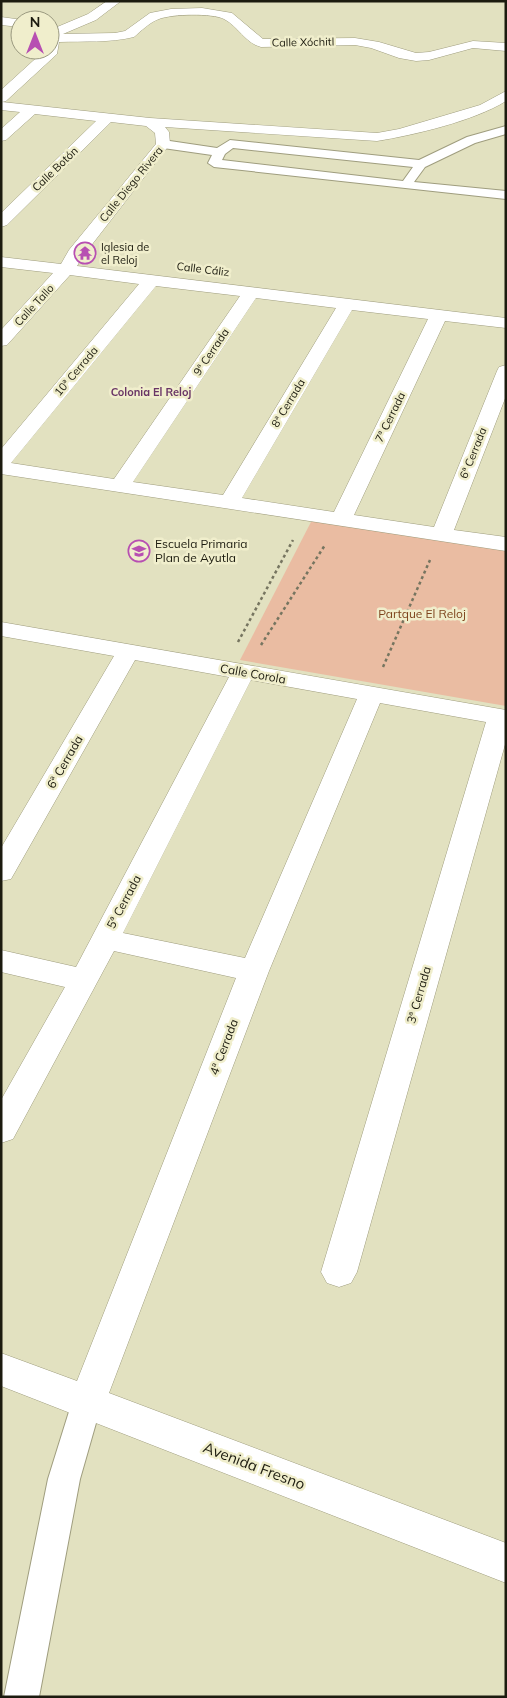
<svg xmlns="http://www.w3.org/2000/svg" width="507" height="1698" viewBox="0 0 507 1698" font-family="Mulish,sans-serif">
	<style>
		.green { fill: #eabca2 }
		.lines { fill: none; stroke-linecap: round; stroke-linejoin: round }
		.service-casing { stroke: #9f9d7e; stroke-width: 2 }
		.minor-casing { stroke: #9f9d7e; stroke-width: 1 }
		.path { stroke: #767560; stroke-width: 2.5; stroke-dasharray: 3 3; stroke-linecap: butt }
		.service { fill: #fff; fill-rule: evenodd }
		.minor { fill: #fff; fill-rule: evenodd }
		.labels { text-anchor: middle; stroke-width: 5; stroke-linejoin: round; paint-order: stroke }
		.far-street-label { font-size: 11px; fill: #1c1b0f; stroke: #f0eecc }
		.far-poi-label { font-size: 11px; fill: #1c1b0f; stroke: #f0eecc; text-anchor: start }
		.far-neighbourhood-label { font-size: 11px; font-weight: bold; fill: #693566; stroke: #f0eecc }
		.poi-label { font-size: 12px; fill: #1c1b0f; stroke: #f0eecc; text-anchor: start }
		.park-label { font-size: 12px; fill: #7e441d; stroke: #f0eecc }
		.street-label { font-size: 12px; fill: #1c1b0f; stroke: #f0eecc }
		.near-street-label { font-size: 15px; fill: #1c1b0f; stroke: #f0eecc }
	</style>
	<rect width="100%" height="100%" fill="#e2e1c0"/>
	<path class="green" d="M 312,520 L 506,550 L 506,706 L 240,660 Z"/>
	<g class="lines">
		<g class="service-casing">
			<path id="service" d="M 506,126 L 506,134 L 475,143 L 425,167 L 414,182 L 506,191 L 506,199 L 214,167 L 208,163 L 212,155 L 163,148 L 157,144 L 163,140 L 217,148 L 230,140 L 419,160 L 467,137 ZM 233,148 L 413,167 L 403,181 L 222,160 L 225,154 Z
				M 87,1388 L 98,1392 L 102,1402 L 80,1479 L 39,1697 L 4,1697 L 48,1479 L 72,1402 L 76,1392 Z"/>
		</g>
		<g class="minor-casing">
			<path id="minor" d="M 107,1 L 121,1 L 96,20 L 63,34 L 115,33 L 125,31 L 150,13 L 171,9 L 202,8 L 232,13 L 263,39 L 355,38 L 379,42 L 416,53 L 429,52 L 473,41 L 506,43 L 506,51 L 473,48 L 429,60 L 416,61 L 399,58 L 371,48 L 355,45 L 261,47 C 245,43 238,26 224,19 C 212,13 172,14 159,19 C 150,22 141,31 134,37 C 109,43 84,41 59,42 L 57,54 L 6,101 L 2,102 L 150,118 L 377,133 L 399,129 L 480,105 L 506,91 L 506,101 C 474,121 414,135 377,141 L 165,127 L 169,132 L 170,144 L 83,256 L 77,266 L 506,318 L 506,328 L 445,321 L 354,515 L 434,527 L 497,371 L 499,367 L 506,365 L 506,396 L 454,530 L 506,537 L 506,551 L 1,474 L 1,449 L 139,284 L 70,275 L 7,345 L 1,346 L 1,330 L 53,273 L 1,267 L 1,257 L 61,264 L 69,250 L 156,144 L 155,133 L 146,126 L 111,122 L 7,225 L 1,227 L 1,213 L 96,121 L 35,114 L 6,140 L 1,141 L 1,129 L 20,112 L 1,110 L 1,90 L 45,50 L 50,50 L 50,30 L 88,14 ZM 156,286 L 240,296 L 114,479 L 11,463 ZM 256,298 L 336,308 L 223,495 L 133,482 ZM 352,310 L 428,319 L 334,512 L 242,498 Z
				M 1,17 L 23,20 L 20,20 L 20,27 L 1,25 Z
				M 1,622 L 506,710 L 506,741 L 357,1272 L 351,1283 L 339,1287 L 327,1283 L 321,1272 L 486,722 L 380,703 L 269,971 L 109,1393 L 506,1543 L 506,1583 L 1,1386 L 1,1353 L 77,1381 L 236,978 L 114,951 L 13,1139 L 1,1143 L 1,1100 L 65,987 L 1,972 L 1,950 L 76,967 L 229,677 L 135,660 L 15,872 L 11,879 L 1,881 L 1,848 L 114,656 L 1,636 ZM 251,680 L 357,699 L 245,958 L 123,933 Z"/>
		</g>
		<path class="path" d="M 238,642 L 293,540
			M 261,645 L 325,545
			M 383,667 L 430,560"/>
		<use href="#service" class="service"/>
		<use href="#minor" class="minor"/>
	</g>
	<defs>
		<g id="temple-ring" transform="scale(1.125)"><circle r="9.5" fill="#f0eecc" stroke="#b74fb2" stroke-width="1.5"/><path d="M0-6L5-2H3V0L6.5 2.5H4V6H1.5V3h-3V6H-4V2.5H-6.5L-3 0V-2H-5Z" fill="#b74fb2"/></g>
		<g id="school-ring" transform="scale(1.125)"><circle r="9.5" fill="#f0eecc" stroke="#b74fb2" stroke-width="1.5"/><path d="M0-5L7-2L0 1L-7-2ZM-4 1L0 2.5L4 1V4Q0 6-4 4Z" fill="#b74fb2"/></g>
	</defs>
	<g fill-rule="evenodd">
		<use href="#temple-ring" x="85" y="253"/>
		<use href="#school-ring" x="139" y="551"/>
	</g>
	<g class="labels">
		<g class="far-street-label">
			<text transform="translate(303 42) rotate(-1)" y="4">Calle Xóchitl</text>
			<text transform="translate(55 169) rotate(-44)" y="4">Calle Botón</text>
			<text transform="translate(131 184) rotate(-51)" y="4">Calle Diego Rivera</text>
			<text transform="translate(203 269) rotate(7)" y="4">Calle Cáliz</text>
			<text transform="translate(34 305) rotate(-47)" y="4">Calle Tallo</text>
			<text transform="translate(211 352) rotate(-56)" y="4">9ª Cerrada</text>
			<text transform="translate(76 371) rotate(-50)" y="4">10ª Cerrada</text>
			<text transform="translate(288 403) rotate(-59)" y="4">8ª Cerrada</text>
			<text transform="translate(390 417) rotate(-64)" y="4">7ª Cerrada</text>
			<text transform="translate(473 453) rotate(-68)" y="4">6ª Cerrada</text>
		</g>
		<g class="far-poi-label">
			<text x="101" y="251">Iglesia de<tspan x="101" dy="13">el Reloj</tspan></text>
		</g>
		<g class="far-neighbourhood-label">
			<text x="151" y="396">Colonia El Reloj</text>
		</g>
		<g class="poi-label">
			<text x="155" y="548">Escuela Primaria<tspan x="155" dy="14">Plan de Ayutla</tspan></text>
		</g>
		<g class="park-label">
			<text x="422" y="618">Partque El Reloj</text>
		</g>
		<g class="street-label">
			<text transform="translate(253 674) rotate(10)" y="4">Calle Corola</text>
			<text transform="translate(65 762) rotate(-60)" y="4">6ª Cerrada</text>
			<text transform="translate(124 902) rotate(-62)" y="4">5ª Cerrada</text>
			<text transform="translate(419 995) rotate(-74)" y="4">3ª Cerrada</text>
			<text transform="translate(224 1047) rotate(-69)" y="4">4ª Cerrada</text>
		</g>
		<g class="near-street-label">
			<text transform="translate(254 1466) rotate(21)" y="5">Avenida Fresno</text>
		</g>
	</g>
	<rect width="507" height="1698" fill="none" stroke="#1c1b0f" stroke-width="5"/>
	<g transform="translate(35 35)"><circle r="24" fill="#f0eecc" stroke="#9b9a80"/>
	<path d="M0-4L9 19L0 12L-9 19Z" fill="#b74fb2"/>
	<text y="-8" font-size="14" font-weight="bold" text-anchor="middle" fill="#1c1b0f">N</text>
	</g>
</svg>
